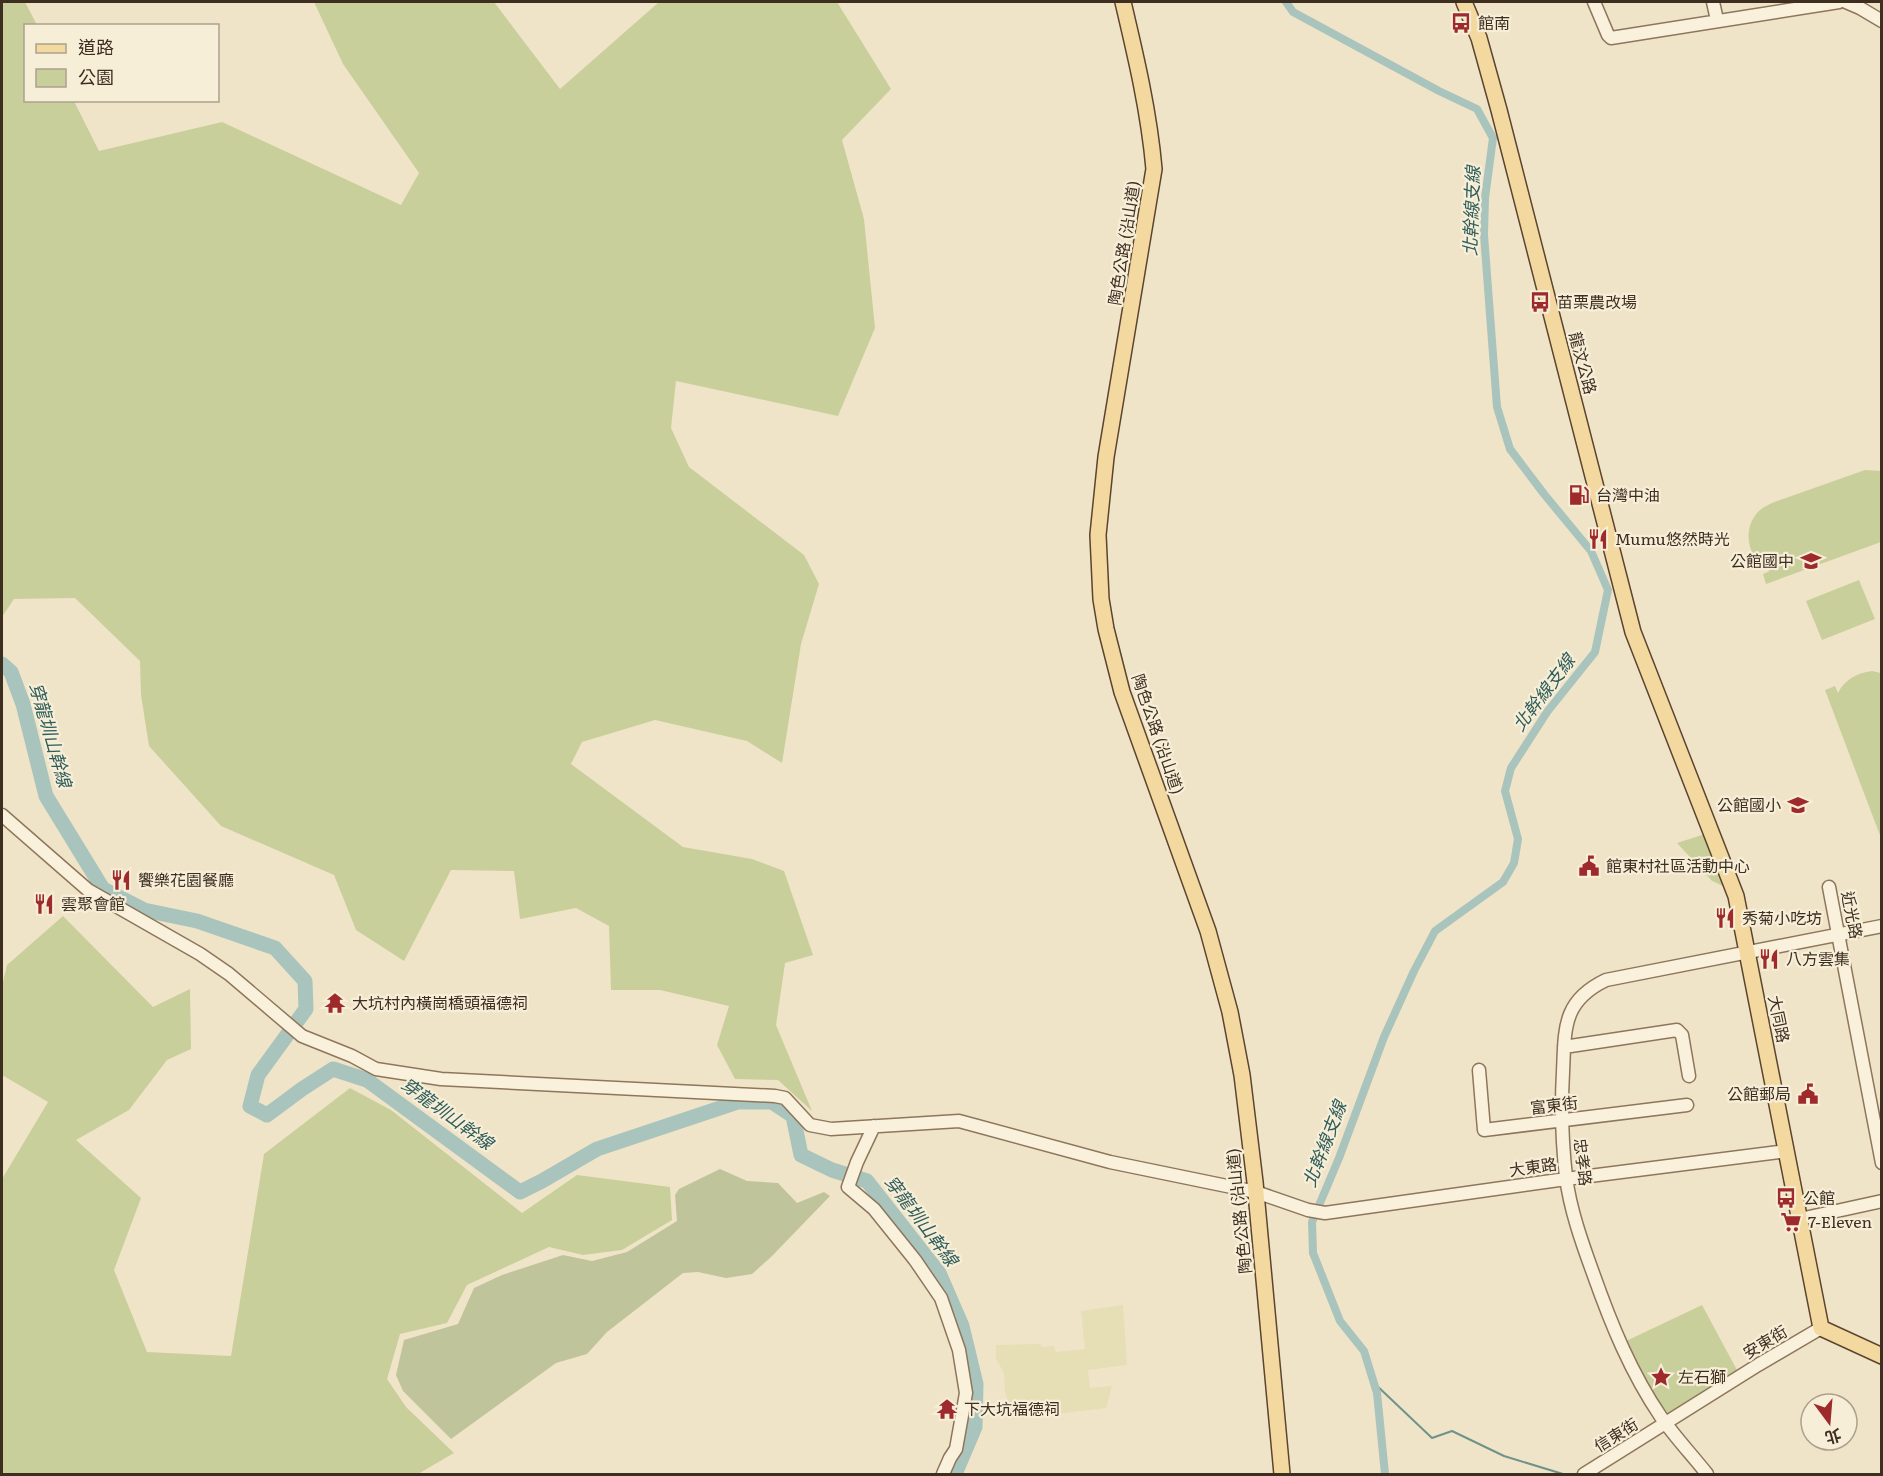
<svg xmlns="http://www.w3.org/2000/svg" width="1883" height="1476" viewBox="0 0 1883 1476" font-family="Literata,'Noto Sans TC',serif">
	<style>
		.farmland { fill: #e6deb5 }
		.green { fill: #c9cf9b }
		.cemetery { fill: #bfc49a }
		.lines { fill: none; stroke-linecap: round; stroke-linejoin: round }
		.stream { stroke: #6f938a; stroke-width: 2 }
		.canal { stroke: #a9c4bc; stroke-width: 8 }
		.river { stroke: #a9c4bc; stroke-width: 15 }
		.minor-casing { stroke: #8d765c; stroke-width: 15 }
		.major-casing { stroke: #5b4430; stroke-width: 18 }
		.minor { stroke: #faf1dc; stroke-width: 12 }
		.major { stroke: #f3d9a0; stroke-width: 15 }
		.labels { text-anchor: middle; stroke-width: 4.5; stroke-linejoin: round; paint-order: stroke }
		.poi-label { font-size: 16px; fill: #3d2e20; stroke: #f7eed8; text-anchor: start }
		.street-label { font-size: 16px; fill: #3d2e20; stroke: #f7eed8 }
		.water-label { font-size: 18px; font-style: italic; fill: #2f5d5a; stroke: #f7eed8 }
	</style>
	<rect width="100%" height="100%" fill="#f0e4c8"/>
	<path class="farmland" d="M 1123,1305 L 1127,1365 L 1088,1370 L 1090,1388 L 1112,1386 L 1106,1408 L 1013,1419 L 1005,1391 L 1004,1373 L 996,1359 L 996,1345 L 1040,1344 L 1042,1347 L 1054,1346 L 1056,1352 L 1085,1349 L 1081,1311 Z"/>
	<path class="green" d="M 2,2 L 25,2 L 37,25 L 26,26 L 26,100 L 74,101 L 99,151 L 222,122 L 401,205 L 419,173 L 343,64 L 314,2 L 494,2 L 560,89 L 659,2 L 837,2 L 891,89 L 842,140 L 864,219 L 875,328 L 838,416 L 676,381 L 671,428 L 689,467 L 804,555 L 819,584 L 801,644 L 782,763 L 747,741 L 655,720 L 582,742 L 571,764 L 683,847 L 752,859 L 784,871 L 813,955 L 785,963 L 776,1025 L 812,1111 L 778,1080 L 735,1079 L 717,1045 L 729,1006 L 660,990 L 611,990 L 609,926 L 576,908 L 520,919 L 514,871 L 451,870 L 404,961 L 356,930 L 334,875 L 221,826 L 149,746 L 141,695 L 140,661 L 75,598 L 14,599 L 2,617 Z
		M 1865,470 L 1881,471 L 1881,542 L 1766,584 L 1763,574 L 1770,571 C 1749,561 1741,532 1757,513 C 1762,507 1770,504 1777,501 Z
		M 1859,580 L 1875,619 L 1822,640 L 1806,601 Z
		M 1872,671 L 1881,673 L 1881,838 L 1825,690 L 1835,686 L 1838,693 C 1845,679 1857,673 1872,671 Z
		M 1708,833 L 1725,887 L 1712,881 L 1677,843 Z
		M 63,916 L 153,1007 L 190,989 L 191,1049 L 167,1060 L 129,1110 L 76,1140 L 141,1198 L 114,1270 L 147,1352 L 231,1356 L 264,1154 L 350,1088 L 391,1110 L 522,1213 L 577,1175 L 670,1187 L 672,1220 L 622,1250 L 583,1255 L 549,1247 L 467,1285 L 447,1323 L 400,1334 L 387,1379 L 406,1407 L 454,1453 L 418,1474 L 2,1474 L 2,1179 L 48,1102 L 2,1075 L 2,986 L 7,965 Z
		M 1702,1305 L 1737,1370 L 1666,1416 L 1624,1342 Z"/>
	<path class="cemetery" d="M 720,1169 L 747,1181 L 778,1183 L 797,1203 L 824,1192 L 830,1196 L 771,1257 L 752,1274 L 726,1278 L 698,1272 L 683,1273 L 607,1332 L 587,1354 L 556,1363 L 451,1439 L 403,1391 L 396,1375 L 404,1340 L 458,1324 L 474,1288 L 502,1275 L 563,1255 L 592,1261 L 627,1252 L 677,1221 L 675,1195 L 679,1189 Z"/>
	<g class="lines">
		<path class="stream" d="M 1374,1383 L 1432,1438 L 1452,1431 L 1504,1456 L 1563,1474"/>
		<path class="canal" d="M 1286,2 L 1293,12 L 1439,91 L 1477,109 L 1493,138 L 1485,198 L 1484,235 L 1497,407 L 1510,449 L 1544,494 L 1591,551 L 1608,590 L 1595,652 L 1547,712 L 1511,768 L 1505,791 L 1518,839 L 1514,863 L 1503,882 L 1435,931 L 1414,971 L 1384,1037 L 1339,1158 L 1312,1222 L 1313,1253 L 1340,1321 L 1364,1351 L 1377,1393 L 1385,1474"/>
		<path class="river" d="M 2,664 L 11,672 L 23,704 L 46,796 L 103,889 L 144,910 L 197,921 L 275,948 L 305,981 L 306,1009 L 258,1075 L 250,1106 L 267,1115 L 302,1089 L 333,1069 L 367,1080 L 520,1192 L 542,1181 L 597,1149 L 738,1102 L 772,1102 L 793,1116 L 801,1155 L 832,1170 L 867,1181 L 939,1273 L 962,1326 L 976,1384 L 975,1427 L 955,1474"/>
		<g class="minor-casing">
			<path id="minor" d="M 1594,2 L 1608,35 L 1611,38 L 1839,2
				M 1713,2 L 1717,20
				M 1846,2 L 1860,8 L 1882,21
				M 2,815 L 88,890 L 200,954 L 229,974 L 302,1036 L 352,1056 L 376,1069 L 441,1079 L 775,1096 L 785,1098 L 810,1125 L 831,1129 L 959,1121 L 1110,1162 L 1256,1192 L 1308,1210 L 1325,1213 L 1566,1179 L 1787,1151
				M 1829,887 L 1882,1163
				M 1564,1047 L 1677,1030 L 1682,1035 L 1689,1076
				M 1479,1070 L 1484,1130 L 1687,1105
				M 874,1126 L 857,1162 L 848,1187 L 874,1209 L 915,1260 L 941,1298 L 959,1350 L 966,1393 L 956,1449 L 950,1458 L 943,1474
				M 1800,1219 L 1882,1201
				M 1584,1474 L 1758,1365 L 1821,1328
				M 1707,1474 C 1692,1455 1675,1437 1661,1417 C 1631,1373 1611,1324 1593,1273 C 1582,1243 1570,1209 1566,1177 C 1562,1142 1561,1107 1563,1072 C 1565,1029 1562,1001 1606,980 L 1882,926"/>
		</g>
		<g class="major-casing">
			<path id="major" d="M 1123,2 C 1136,57 1149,112 1154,169 L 1106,457 L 1098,535 L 1101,599 L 1106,629 L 1122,692 L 1208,931 L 1230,1012 L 1242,1075 L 1255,1182 L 1282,1474
				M 1464,2 L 1479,38 L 1499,110 L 1633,632 L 1736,896 L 1821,1328 L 1882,1356"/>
		</g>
		<use href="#minor" class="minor"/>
		<use href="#major" class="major"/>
	</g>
	<defs>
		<g id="bus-bare" transform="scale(1.62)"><path d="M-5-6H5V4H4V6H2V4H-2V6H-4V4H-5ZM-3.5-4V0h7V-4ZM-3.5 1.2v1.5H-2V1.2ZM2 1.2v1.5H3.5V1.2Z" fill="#9e2a2b" stroke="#f7eed8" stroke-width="2.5" paint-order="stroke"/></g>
		<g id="fuel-bare" transform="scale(1.62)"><path d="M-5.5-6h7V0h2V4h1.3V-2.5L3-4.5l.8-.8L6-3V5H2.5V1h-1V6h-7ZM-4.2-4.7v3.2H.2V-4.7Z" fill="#9e2a2b" stroke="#f7eed8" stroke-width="2.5" paint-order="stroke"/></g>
		<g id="restaurant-bare" transform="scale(1.62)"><path d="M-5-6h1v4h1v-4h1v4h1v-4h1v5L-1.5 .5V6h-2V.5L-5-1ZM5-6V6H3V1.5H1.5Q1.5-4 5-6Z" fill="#9e2a2b" stroke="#f7eed8" stroke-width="2.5" paint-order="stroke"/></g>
		<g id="school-bare" transform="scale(1.62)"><path d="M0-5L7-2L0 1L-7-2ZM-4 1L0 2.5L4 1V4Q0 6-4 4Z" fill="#9e2a2b" stroke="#f7eed8" stroke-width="2.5" paint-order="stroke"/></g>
		<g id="civic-bare" transform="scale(1.62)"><path d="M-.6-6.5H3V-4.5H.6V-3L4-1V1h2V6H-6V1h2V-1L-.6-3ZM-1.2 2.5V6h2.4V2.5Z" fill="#9e2a2b" stroke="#f7eed8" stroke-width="2.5" paint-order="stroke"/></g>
		<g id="temple-bare" transform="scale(1.62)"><path d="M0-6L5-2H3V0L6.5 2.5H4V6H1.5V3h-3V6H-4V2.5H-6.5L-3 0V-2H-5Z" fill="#9e2a2b" stroke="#f7eed8" stroke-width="2.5" paint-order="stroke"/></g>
		<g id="supermarket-bare" transform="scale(1.62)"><path d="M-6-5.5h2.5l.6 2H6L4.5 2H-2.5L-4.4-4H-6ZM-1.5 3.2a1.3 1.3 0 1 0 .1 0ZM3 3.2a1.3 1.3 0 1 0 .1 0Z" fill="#9e2a2b" stroke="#f7eed8" stroke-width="2.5" paint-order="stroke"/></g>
		<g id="sight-bare" transform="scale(1.62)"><path d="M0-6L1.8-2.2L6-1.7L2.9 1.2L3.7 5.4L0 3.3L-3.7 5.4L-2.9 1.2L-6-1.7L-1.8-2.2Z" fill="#9e2a2b" stroke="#f7eed8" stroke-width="2.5" paint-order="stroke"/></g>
	</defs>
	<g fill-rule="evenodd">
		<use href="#bus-bare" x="1461" y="23"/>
		<use href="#bus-bare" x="1540" y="302"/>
		<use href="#fuel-bare" x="1579" y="495"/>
		<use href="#restaurant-bare" x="1598" y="539"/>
		<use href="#school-bare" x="1811" y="561"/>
		<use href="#school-bare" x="1798" y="805"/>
		<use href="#civic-bare" x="1589" y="866"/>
		<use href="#restaurant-bare" x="121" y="880"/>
		<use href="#restaurant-bare" x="44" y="904"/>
		<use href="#restaurant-bare" x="1725" y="918"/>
		<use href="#restaurant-bare" x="1769" y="959"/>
		<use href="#temple-bare" x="335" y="1003"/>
		<use href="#civic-bare" x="1808" y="1094"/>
		<use href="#bus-bare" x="1786" y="1198"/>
		<use href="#supermarket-bare" x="1791" y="1222"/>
		<use href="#sight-bare" x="1661" y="1377"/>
		<use href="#temple-bare" x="947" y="1409"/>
	</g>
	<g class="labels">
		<g class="poi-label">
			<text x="1478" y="29">館南</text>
			<text x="1557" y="308">苗栗農改場</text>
			<text x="1596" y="501">台灣中油</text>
			<text x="1615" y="545">Mumu悠然時光</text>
			<text x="1794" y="567" text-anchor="end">公館國中</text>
			<text x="1781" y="811" text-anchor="end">公館國小</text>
			<text x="1606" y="872">館東村社區活動中心</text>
			<text x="138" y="886">饗樂花園餐廳</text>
			<text x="61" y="910">雲聚會館</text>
			<text x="1742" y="924">秀菊小吃坊</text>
			<text x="1786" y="965">八方雲集</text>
			<text x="352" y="1009">大坑村內橫崗橋頭福德祠</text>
			<text x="1791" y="1100" text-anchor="end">公館郵局</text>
			<text x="1803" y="1204">公館</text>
			<text x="1808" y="1228">7-Eleven</text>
			<text x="1678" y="1383">左石獅</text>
			<text x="964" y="1415">下大坑福德祠</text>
		</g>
		<g class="street-label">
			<text transform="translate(1124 243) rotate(-81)" y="6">陶色公路 (沿山道)</text>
			<text transform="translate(1583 363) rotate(75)" y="6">龍汶公路</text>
			<text transform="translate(1158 734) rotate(71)" y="6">陶色公路 (沿山道)</text>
			<text transform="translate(1852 915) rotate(79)" y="6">近光路</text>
			<text transform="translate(1779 1019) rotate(78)" y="6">大同路</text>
			<text transform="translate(1554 1105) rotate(-7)" y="6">富東街</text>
			<text transform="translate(1583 1162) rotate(83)" y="6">忠孝路</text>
			<text transform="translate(1533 1167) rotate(-8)" y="6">大東路</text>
			<text transform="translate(1239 1211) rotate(-96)" y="6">陶色公路 (沿山道)</text>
			<text transform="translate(1765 1342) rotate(-31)" y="6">安東街</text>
			<text transform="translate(1616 1435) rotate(-32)" y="6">信東街</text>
		</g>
		<g class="water-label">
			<text transform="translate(1472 211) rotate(-88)" y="6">北幹線支線</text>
			<text transform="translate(1544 693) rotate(-53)" y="6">北幹線支線</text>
			<text transform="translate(50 735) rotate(74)" y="6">穿龍圳山幹線</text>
			<text transform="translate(447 1114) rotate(36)" y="6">穿龍圳山幹線</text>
			<text transform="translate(1325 1144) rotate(-69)" y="6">北幹線支線</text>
			<text transform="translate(921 1221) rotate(53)" y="6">穿龍圳山幹線</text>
		</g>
	</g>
	<rect width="1883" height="1476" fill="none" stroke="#3d2e20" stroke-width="6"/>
	<rect x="24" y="24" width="195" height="78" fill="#f7eed8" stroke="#ada18e" stroke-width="1.5"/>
	<rect x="36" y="44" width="30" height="9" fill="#f3d9a0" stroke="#ada18e" stroke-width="1.5"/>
	<text x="78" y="54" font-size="18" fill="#3d2e20">道路</text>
	<rect x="36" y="69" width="30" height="18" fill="#c9cf9b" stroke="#ada18e" stroke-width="1.5"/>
	<text x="78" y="84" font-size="18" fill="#3d2e20">公園</text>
	<g transform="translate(1829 1422) rotate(164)"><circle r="28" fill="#f7eed8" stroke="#ada18e" stroke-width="1.5"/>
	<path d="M0-4.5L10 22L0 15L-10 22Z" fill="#9e2a2b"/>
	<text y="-9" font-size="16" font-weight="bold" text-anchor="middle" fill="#3d2e20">北</text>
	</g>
</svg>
